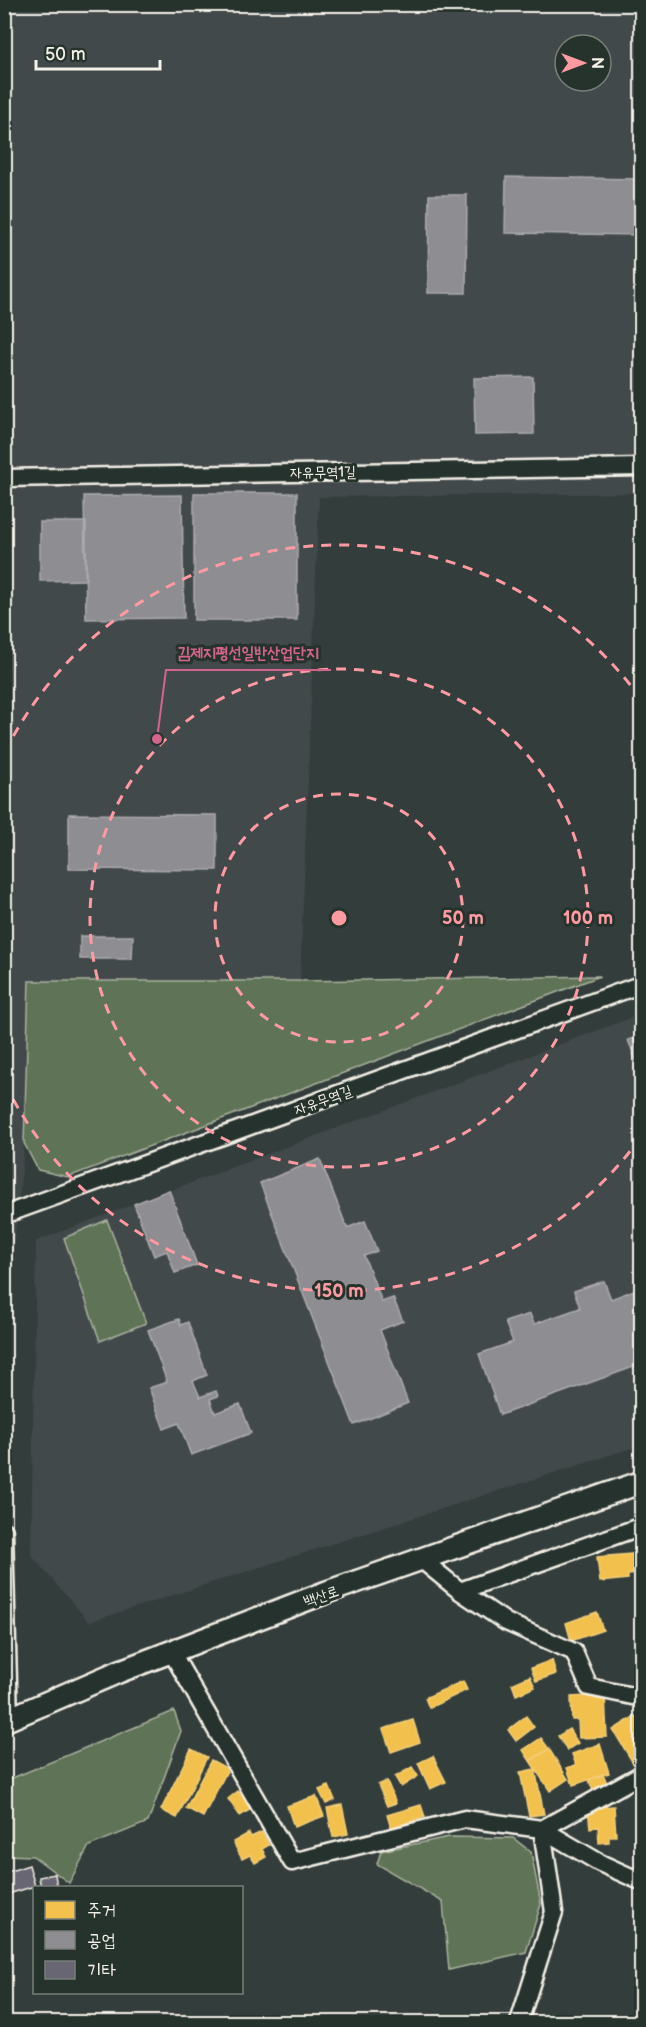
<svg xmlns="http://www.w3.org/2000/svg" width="646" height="2027" viewBox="0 0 646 2027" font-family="'Balsamiq Sans','Poor Story',sans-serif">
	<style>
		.built { fill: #43494c; fill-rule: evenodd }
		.green { fill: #5f7356; stroke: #aab29f; stroke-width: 1.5 }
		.homes { fill: #f2c14e; stroke: #f3cf7c; stroke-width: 1.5 }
		.industry { fill: #8d8d92; stroke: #acabac; stroke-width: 1.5 }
		.building { fill: #686673; stroke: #f4f1e8; stroke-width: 1.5 }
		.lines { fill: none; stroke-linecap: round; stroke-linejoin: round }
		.minor-casing { stroke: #f4f1e8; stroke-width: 21 }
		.major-casing { stroke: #f4f1e8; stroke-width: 26 }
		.minor { stroke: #26332d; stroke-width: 16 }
		.major { stroke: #26332d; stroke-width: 21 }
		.ring { fill: none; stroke: #ff9aa2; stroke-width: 3; stroke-dasharray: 10 8 }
		.labels { text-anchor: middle; stroke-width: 6; stroke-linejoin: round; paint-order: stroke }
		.street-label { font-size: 15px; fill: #f4f1e8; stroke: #26332d }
		.centre { fill: #ff9aa2; stroke: #26332d; stroke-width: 3 }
		.ring-label { font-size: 18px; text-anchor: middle; font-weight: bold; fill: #ff9aa2; stroke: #26332d; stroke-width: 6; stroke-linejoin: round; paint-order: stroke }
		.leader { fill: none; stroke: #d4648c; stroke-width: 2 }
		.callout-dot { fill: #d4648c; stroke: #26332d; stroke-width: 2 }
		.callout-label { font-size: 16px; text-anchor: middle; font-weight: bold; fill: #d4648c; stroke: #26332d; stroke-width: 6; stroke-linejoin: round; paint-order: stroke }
	</style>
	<rect width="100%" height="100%" fill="#333d3b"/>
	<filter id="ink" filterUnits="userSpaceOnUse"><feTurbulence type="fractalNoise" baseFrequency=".0167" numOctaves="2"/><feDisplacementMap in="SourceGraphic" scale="12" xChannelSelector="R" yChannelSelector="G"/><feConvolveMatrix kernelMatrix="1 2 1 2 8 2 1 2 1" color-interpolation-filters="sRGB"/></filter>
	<g filter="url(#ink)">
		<path class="built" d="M 5,5 L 641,5 L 641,493 L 319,497 L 300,981 L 30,981 L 23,1160 L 5,1327 ZM 565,45 L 601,45 L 601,81 L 565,81 Z
			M 641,1014 L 641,1445 L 89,1622 L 31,1555 L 36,1241 Z"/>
		<path class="green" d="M 600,976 L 68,1177 L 38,1170 L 24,1143 L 29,981 L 300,981 Z
			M 107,1220 L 146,1323 L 100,1341 L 64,1238 Z
			M 174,1711 L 181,1731 L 148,1822 L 89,1846 L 69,1883 L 33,1856 L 5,1855 L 5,1781 Z
			M 449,1837 L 513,1838 L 531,1852 L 541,1904 L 526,1952 L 449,1970 L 443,1902 L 377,1864 L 381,1851 Z"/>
		<path class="homes" d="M 642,1553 L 642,1568 L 637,1569 L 638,1574 L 628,1575 L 628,1579 L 600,1582 L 597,1557 Z
			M 642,1578 L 642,1600 L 635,1580 Z
			M 597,1612 L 603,1630 L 571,1641 L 566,1623 Z
			M 552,1660 L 556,1674 L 536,1681 L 531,1668 Z
			M 530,1676 L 535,1687 L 516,1695 L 512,1684 Z
			M 463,1681 L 467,1690 L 429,1708 L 425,1698 Z
			M 605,1695 L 607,1737 L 579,1738 L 578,1720 L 572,1720 L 571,1697 Z
			M 526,1716 L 534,1727 L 516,1741 L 508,1730 Z
			M 635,1716 L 642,1725 L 642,1757 L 633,1763 L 613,1730 Z
			M 413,1720 L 420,1742 L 391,1752 L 383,1729 Z
			M 569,1729 L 578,1743 L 567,1750 L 558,1736 Z
			M 541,1738 L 549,1749 L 530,1761 L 523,1750 Z
			M 600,1744 L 609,1773 L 573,1785 L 567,1768 L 576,1765 L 572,1754 Z
			M 191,1749 L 207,1757 L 177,1818 L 161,1810 Z
			M 549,1749 L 568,1779 L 550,1791 L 530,1761 Z
			M 433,1756 L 446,1782 L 430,1789 L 418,1763 Z
			M 211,1760 L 228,1769 L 203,1817 L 186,1808 Z
			M 412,1767 L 418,1776 L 401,1787 L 395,1777 Z
			M 535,1769 L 544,1814 L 529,1816 L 520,1772 Z
			M 603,1774 L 608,1785 L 593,1791 L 589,1780 Z
			M 387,1781 L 396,1803 L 387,1806 L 378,1785 Z
			M 329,1786 L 335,1800 L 326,1804 L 319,1790 Z
			M 238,1791 L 251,1809 L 240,1816 L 228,1799 Z
			M 316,1796 L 324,1816 L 294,1827 L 287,1806 Z
			M 342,1805 L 348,1834 L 333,1837 L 327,1808 Z
			M 421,1805 L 425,1817 L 391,1828 L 387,1815 Z
			M 614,1806 L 616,1836 L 609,1836 L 609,1842 L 599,1843 L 598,1827 L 590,1828 L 588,1808 Z
			M 262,1832 L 269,1845 L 262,1849 L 266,1857 L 255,1863 L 250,1855 L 242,1859 L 233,1842 L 249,1833 L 251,1837 Z"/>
		<path class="industry" d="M 506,177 L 642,179 L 642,235 L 505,233 Z
			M 429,195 L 467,195 L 466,293 L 428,293 Z
			M 533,377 L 534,434 L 475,435 L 474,378 Z
			M 194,493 L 297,493 L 297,620 L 194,620 Z
			M 182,495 L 184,618 L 86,619 L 84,496 Z
			M 40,522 L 86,522 L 86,580 L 40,581 Z
			M 69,814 L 217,815 L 217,870 L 69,869 Z
			M 80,936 L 133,936 L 132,959 L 80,959 Z
			M 642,1035 L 642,1076 L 628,1040 Z
			M 320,1159 L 347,1228 L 365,1221 L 377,1251 L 364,1256 L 382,1302 L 393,1298 L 403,1321 L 380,1330 L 408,1403 L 354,1425 L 260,1183 Z
			M 169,1190 L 197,1265 L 175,1273 L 167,1251 L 154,1256 L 134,1204 Z
			M 604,1281 L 611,1299 L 637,1289 L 642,1303 L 642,1364 L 500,1415 L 479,1354 L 513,1342 L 505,1322 L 530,1314 L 534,1324 L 580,1308 L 574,1291 Z
			M 179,1319 L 181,1325 L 188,1322 L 207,1375 L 193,1381 L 200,1397 L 216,1391 L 218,1396 L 210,1399 L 215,1413 L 240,1404 L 251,1433 L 191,1455 L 179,1423 L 164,1429 L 149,1388 L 167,1382 L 148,1330 Z"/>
		<path class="building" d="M 29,1865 L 35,1886 L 8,1894 L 4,1883 L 4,1873 Z
			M 55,1874 L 57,1888 L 41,1888 L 39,1877 Z"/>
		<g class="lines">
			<g class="minor-casing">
				<path id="minor" d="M 4,478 L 642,467
					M 4,1215 L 642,984
					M 4,1531 L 9,1720
					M 422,1560 L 460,1591 L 506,1622 L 574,1652 L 589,1687 L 642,1698
					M 460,1591 L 642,1526
					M 171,1651 L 292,1862 L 465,1819 L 542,1829 L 600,1863 L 642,1882
					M 519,2022 L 554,1912 L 542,1829 L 642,1774"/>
			</g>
			<g class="major-casing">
				<path id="major" d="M 4,1721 L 118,1672 L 327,1592 L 642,1482"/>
			</g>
			<use href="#minor" class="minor"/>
			<use href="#major" class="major"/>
		</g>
	</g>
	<g class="ring">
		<circle cx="339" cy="918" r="124"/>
		<circle cx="339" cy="918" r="249"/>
		<path d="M641 1137A373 373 0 0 1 5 1084M5 752A373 373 0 0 1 641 699"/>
	</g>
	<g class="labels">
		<g class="street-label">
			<text transform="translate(323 472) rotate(-1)" y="5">자유무역1길</text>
			<text transform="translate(323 1100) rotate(-20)" y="5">자유무역길</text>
			<text transform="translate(321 1596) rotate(-19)" y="5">백산로</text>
		</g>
	</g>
	<circle cx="339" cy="918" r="9" class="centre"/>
	<g class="ring-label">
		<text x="463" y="924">50 m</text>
		<text x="588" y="924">100 m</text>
		<text x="339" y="1297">150 m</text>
	</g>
	<path class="leader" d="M157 739L166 670H331"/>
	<circle class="callout-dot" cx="157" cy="739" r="6"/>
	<g class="callout-label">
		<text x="248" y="658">김제지평선일반산업단지</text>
	</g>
	<rect width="646" height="2027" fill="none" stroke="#26332d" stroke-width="24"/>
	<rect x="12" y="12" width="622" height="2003" fill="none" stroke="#f4f1e8" stroke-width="2" filter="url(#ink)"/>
	<rect x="33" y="1886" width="210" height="108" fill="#26332d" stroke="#787f78" stroke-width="1.5"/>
	<rect x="45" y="1901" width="30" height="18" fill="#f2c14e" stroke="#787f78" stroke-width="1.5"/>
	<text x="87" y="1916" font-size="18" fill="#f4f1e8">주거</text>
	<rect x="45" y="1931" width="30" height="18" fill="#8d8d92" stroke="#787f78" stroke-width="1.5"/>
	<text x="87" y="1946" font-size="18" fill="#f4f1e8">공업</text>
	<rect x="45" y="1961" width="30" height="18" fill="#686673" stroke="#787f78" stroke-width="1.5"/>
	<text x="87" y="1976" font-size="18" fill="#f4f1e8">기타</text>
	<g transform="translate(583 63) rotate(90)"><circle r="28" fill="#26332d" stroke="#787f78" stroke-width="1.5"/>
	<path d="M0-4.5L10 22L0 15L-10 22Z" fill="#ff9aa2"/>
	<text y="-9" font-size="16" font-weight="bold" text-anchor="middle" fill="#f4f1e8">N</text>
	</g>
	<path d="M36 60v9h124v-9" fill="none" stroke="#f4f1e8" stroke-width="3"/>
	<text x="45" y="60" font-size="18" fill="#f4f1e8" stroke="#26332d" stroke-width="4.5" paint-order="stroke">50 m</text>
</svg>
